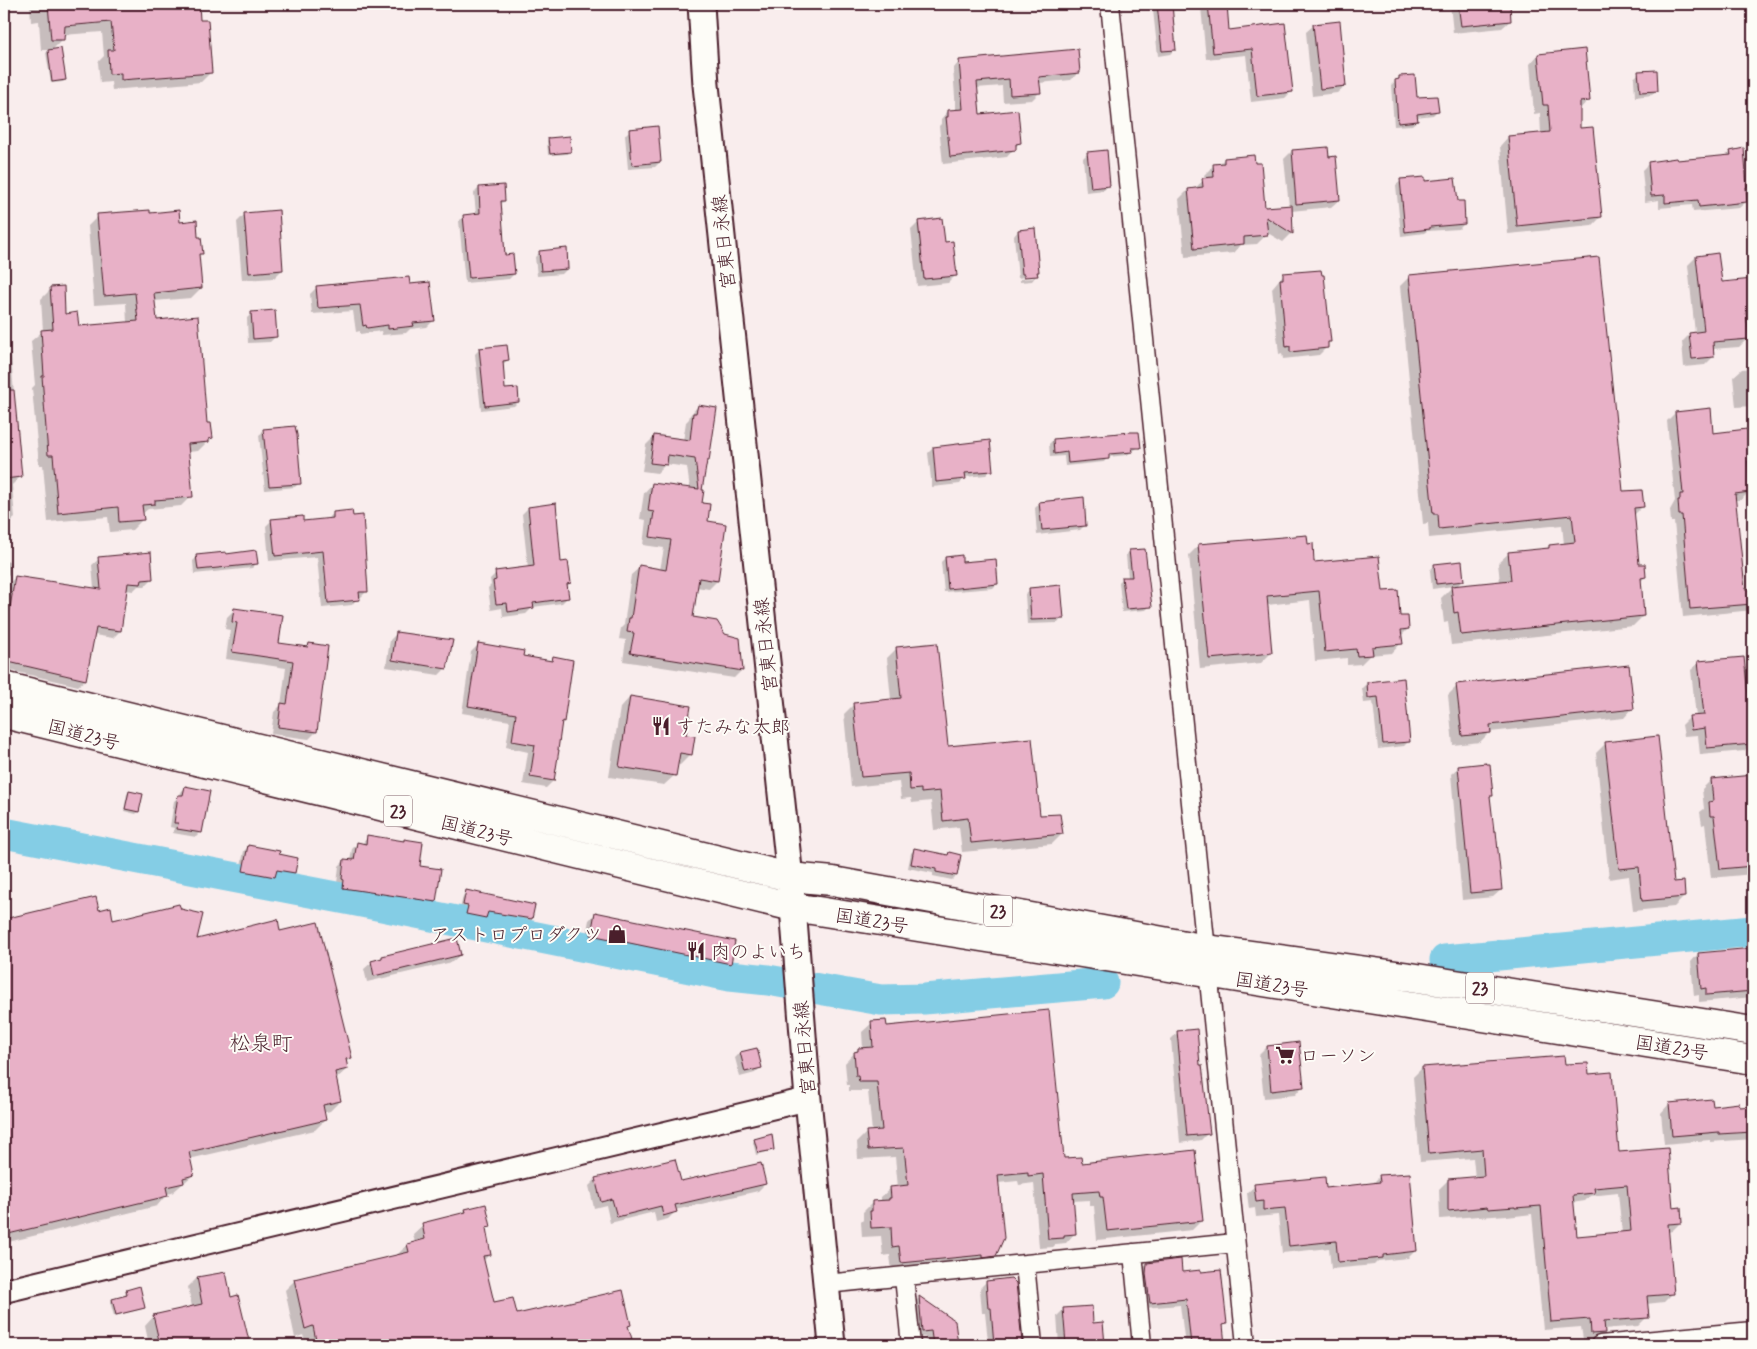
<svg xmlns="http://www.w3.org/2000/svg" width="1757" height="1349" viewBox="0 0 1757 1349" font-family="Mynerve,'Klee One',sans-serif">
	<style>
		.shadow { fill: #0003; fill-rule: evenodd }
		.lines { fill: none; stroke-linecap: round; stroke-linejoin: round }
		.river { stroke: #84cde5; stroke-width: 31 }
		.building { fill: #e8b1c7; stroke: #4a1f2b; fill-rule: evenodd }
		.minor-casing { stroke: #4a1f2b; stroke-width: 21 }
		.tertiary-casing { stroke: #4a1f2b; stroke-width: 26 }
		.secondary-casing { stroke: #4a1f2b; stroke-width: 29 }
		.trunk-casing { stroke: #4a1f2b; stroke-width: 31 }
		.minor { stroke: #fdfcf7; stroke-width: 18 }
		.tertiary { stroke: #fdfcf7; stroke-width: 22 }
		.secondary { stroke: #fdfcf7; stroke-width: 25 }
		.trunk { stroke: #fdfcf7; stroke-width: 28 }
		.labels { text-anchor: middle; stroke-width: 4; stroke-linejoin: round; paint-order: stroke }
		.shield { fill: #fdfcf7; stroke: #806168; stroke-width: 1 }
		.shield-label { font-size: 18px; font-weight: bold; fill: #4a1f2b }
		.street-label { font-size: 19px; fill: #4a1f2b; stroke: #fdfcf7 }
		.poi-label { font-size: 19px; fill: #4a1f2b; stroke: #fdfcf7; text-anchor: start }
		.quarter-label { font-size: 21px; fill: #4a1f2b; stroke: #fdfcf7 }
	</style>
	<rect width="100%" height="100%" fill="#f9eded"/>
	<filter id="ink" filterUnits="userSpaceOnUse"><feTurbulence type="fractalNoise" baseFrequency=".02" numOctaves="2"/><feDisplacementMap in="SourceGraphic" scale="10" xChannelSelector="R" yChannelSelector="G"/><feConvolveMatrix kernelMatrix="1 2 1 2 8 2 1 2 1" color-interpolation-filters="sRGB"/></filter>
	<g filter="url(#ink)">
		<path class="shadow" d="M 30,4 L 170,4 L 172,24 L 211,72 L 201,82 L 112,90 L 111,82 L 100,83 L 98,62 L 104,56 L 102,32 L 63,35 L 63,39 L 51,51 L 65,80 L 63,82 L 51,83 L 46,53 L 50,50 L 41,50 L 39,21 L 31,22 Z
			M 1204,4 L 1226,4 L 1228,31 L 1284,25 L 1292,91 L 1285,98 L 1251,102 L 1246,55 L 1206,59 L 1201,7 Z
			M 1450,4 L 1508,4 L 1510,21 L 1502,28 L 1453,33 Z
			M 1750,4 L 1753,4 L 1753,37 Z
			M 1158,5 L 1175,49 L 1170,54 L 1158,56 L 1153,10 Z
			M 1314,25 L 1345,86 L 1337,93 L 1312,96 L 1306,32 Z
			M 1538,55 L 1588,100 L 1580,109 L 1579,130 L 1601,217 L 1592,226 L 1508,234 L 1500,146 L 1508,137 L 1541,134 L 1540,113 L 1534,114 L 1530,64 Z
			M 960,61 L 1079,72 L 1071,80 L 1039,83 L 1040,92 L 1032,100 L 1003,102 L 1002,86 L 976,88 L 979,115 L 1019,143 L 1007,157 L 943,164 L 939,126 L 941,124 L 941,119 L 948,111 L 956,111 L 953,69 Z
			M 1639,73 L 1657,90 L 1652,95 L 1635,97 L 1634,78 Z
			M 1399,78 L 1417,100 L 1437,111 L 1433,115 L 1416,117 L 1417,121 L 1412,125 L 1394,126 L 1391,85 Z
			M 630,130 L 660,162 L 655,167 L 628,169 L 625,135 Z
			M 549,139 L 570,151 L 568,154 L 548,155 L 547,141 Z
			M 1292,151 L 1339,200 L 1331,207 L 1291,211 L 1292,233 L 1283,242 L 1266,232 L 1266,235 L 1257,244 L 1241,245 L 1234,253 L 1185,257 L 1179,199 L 1188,190 L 1194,189 L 1205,179 L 1204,175 L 1213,166 L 1218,165 L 1224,159 L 1264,208 L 1289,206 L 1284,159 Z
			M 1731,152 L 1745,188 L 1746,202 L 1739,208 L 1693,212 L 1692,205 L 1659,208 L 1659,200 L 1645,202 L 1642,170 L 1649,163 L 1726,156 Z
			M 1088,153 L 1109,185 L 1104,190 L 1086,192 L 1083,158 Z
			M 1401,181 L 1424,183 L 1457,202 L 1464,224 L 1459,229 L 1427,231 L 1424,233 L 1401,236 L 1396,185 Z
			M 479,188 L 504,201 L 500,205 L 504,256 L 514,274 L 509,279 L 465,283 L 459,221 L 464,216 L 476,214 L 474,193 Z
			M 149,214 L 179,223 L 197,239 L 202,253 L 198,256 L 201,288 L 191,298 L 154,301 L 156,321 L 212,437 L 198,451 L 188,452 L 191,496 L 181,506 L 148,509 L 142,514 L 142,520 L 132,530 L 110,532 L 108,517 L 48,522 L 43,465 L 39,465 L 32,388 L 35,385 L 31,341 L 43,331 L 41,299 L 51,289 L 63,315 L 78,327 L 127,323 L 126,303 L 94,305 L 88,226 L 98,216 Z
			M 245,214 L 282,270 L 274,278 L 242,280 L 237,222 Z
			M 919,222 L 944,243 L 956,275 L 948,283 L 917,286 L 911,230 Z
			M 1018,231 L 1038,272 L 1036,276 L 1032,281 L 1020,282 L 1020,279 L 1033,278 L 1036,275 L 1018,278 L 1014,236 Z
			M 540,252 L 567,269 L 562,274 L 537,276 L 535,257 Z
			M 1696,257 L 1721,283 L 1753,280 L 1753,318 L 1745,319 L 1748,338 L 1739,347 L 1712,349 L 1713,357 L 1705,365 L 1684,367 L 1682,342 L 1690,334 L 1695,333 L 1688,265 Z
			M 1283,275 L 1329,341 L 1327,344 L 1327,347 L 1319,355 L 1283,359 L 1282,353 L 1279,354 L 1272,288 Z
			M 1410,276 L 1622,493 L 1642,507 L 1633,516 L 1638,565 L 1645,577 L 1640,582 L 1643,616 L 1633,626 L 1451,645 L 1448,622 L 1444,623 L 1441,598 L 1453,586 L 1432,589 L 1430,570 L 1435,565 L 1462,581 L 1456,587 L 1500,582 L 1498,563 L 1509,553 L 1546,549 L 1550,546 L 1564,544 L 1562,525 L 1429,538 L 1428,523 L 1423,524 L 1400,286 Z
			M 4,277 L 6,293 L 4,295 Z
			M 409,285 L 434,320 L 427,327 L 410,329 L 406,333 L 382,335 L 381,331 L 360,334 L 360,331 L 356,332 L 353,311 L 312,314 L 310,294 L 317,287 Z
			M 252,313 L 275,337 L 270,342 L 248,343 L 247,318 Z
			M 479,350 L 508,360 L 503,364 L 504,390 L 518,402 L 514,406 L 481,410 L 475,354 Z
			M 4,354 L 11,354 L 20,477 L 12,485 L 15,518 L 4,527 Z
			M 1753,368 L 1753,406 L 1736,407 L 1733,377 L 1742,369 Z
			M 698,406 L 708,461 L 706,463 L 700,491 L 701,504 L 706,523 L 717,581 L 709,589 L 696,587 L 691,618 L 742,670 L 734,678 L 623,661 L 626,640 L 619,639 L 621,628 L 624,625 L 631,575 L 640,567 L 660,570 L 664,548 L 643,545 L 646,520 L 640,519 L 644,493 L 652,484 L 690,489 L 687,467 L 666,464 L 657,473 L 642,471 L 646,445 L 654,437 L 683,441 L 686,422 L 689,419 L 690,415 Z
			M 1675,413 L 1712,434 L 1746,430 L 1752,480 L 1748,484 L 1749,492 L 1741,500 L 1735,500 L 1744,590 L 1753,589 L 1753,610 L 1683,617 L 1674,522 L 1671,522 L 1670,510 L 1675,501 L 1667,421 Z
			M 264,431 L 299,483 L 295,487 L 265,490 L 259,435 Z
			M 1053,440 L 1139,447 L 1127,455 L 1108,457 L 1104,462 L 1065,466 L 1064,456 L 1050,457 L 1049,444 Z
			M 933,448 L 991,470 L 986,475 L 965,477 L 960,484 L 932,487 L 928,453 Z
			M 1040,503 L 1085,525 L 1080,530 L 1037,535 L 1035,508 Z
			M 528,508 L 570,583 L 566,586 L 568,597 L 562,603 L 533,607 L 526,614 L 503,617 L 502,608 L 491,610 L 488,588 L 491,585 L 490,579 L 496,573 L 528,568 L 522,514 Z
			M 333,514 L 367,591 L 361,597 L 358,597 L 352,605 L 322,608 L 317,557 L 269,561 L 266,526 L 272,520 L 302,522 L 327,519 Z
			M 1199,545 L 1307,545 L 1313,564 L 1382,592 L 1408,629 L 1401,636 L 1401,643 L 1392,653 L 1370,655 L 1361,664 L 1347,665 L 1347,658 L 1315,661 L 1310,600 L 1267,605 L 1271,653 L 1261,663 L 1200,669 L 1189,555 Z
			M 1130,551 L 1150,606 L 1146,610 L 1122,612 L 1119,582 L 1123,578 L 1128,578 L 1126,555 Z
			M 225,556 L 257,563 L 252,568 L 194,574 L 193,561 L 197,557 Z
			M 945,558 L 961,564 L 997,584 L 993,588 L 944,592 L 941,562 Z
			M 99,559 L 152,579 L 145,586 L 138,586 L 133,591 L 126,590 L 120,631 L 113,638 L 94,635 L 85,680 L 78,686 L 4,669 L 4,613 L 9,584 L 15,577 L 94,589 L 92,565 Z
			M 4,561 L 10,562 L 9,574 L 7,576 L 4,575 Z
			M 1030,590 L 1062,618 L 1058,623 L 1027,624 L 1025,594 Z
			M 234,610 L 278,644 L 306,648 L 309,644 L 316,732 L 309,739 L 271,734 L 274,712 L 281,705 L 286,668 L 226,659 L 230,630 L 225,629 L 227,617 Z
			M 397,633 L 446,668 L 439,675 L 386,667 L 390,640 Z
			M 478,645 L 522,657 L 549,662 L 553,658 L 563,721 L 561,724 L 553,781 L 546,788 L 523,784 L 528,752 L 506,747 L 510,721 L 462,713 L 471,652 Z
			M 897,648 L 946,748 L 1062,834 L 1052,844 L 962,852 L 959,827 L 934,830 L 931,801 L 912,803 L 911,798 L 901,799 L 899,782 L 851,787 L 844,714 L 854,704 L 891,700 L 887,658 Z
			M 1699,663 L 1752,743 L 1744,751 L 1700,755 L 1698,735 L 1684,736 L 1682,725 L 1690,717 L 1696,717 L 1691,670 Z
			M 1403,680 L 1409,741 L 1404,746 L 1378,749 L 1373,702 L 1364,703 L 1362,688 L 1367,683 Z
			M 1457,686 L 1633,708 L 1624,718 L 1490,732 L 1480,742 L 1453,745 L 1448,695 Z
			M 630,697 L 685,736 L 691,754 L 680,765 L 677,764 L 675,775 L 664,785 L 609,777 L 620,708 Z
			M 1606,743 L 1673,883 L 1684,897 L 1674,907 L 1633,911 L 1629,876 L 1609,879 L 1596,753 Z
			M 1459,767 L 1492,795 L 1489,798 L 1501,890 L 1493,897 L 1462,900 L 1451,774 Z
			M 1753,776 L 1753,874 L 1711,878 L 1705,824 L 1702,825 L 1700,812 L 1704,809 L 1702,789 L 1711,780 Z
			M 185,788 L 201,832 L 196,837 L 173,833 L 174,828 L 170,827 L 174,801 L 180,796 L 181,792 Z
			M 129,792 L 138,812 L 136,814 L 124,811 L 127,794 Z
			M 368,837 L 402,842 L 404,840 L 435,901 L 429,907 L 338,893 L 339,885 L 337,884 L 339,866 L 345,860 L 350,861 L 352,849 L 357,844 L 362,844 Z
			M 248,847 L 278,855 L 294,873 L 289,877 L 274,874 L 270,881 L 239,875 L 244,851 Z
			M 915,849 L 947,856 L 949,854 L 960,856 L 956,876 L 952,880 L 933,876 L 933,873 L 908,868 L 911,853 Z
			M 467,892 L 531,919 L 527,923 L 485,916 L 481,921 L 463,918 L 465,910 L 460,909 L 463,896 Z
			M 95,898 L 98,911 L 112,921 L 196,941 L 279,932 L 350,1058 L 345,1063 L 347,1069 L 336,1079 L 340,1101 L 330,1111 L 323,1113 L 325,1120 L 315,1130 L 189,1159 L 193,1175 L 172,1193 L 167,1194 L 157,1206 L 4,1243 L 4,920 Z
			M 596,913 L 730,963 L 723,970 L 585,941 L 589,920 Z
			M 1753,950 L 1753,997 L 1699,1002 L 1699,995 L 1694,996 L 1691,962 L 1698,954 Z
			M 460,955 L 452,962 L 367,982 L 364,969 L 372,962 L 380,960 L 382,957 Z
			M 872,1023 L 885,1027 L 1062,1159 L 1080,1164 L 1202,1220 L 1192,1230 L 1097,1240 L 1094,1206 L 1090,1206 L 1090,1200 L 1072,1201 L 1075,1233 L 1066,1243 L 1056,1244 L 1053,1247 L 1039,1248 L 1034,1183 L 1019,1185 L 1018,1181 L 998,1183 L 995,1256 L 985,1266 L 892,1272 L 890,1255 L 883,1256 L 881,1236 L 862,1237 L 861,1222 L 863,1220 L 863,1212 L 873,1202 L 881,1202 L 881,1197 L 891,1188 L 898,1187 L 895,1157 L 858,1159 L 857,1142 L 867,1132 L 872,1132 L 868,1091 L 849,1091 L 849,1085 L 847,1085 L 845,1063 L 858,1049 L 863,1049 L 862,1032 Z
			M 1178,1032 L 1199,1066 L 1208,1133 L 1201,1140 L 1180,1143 L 1171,1039 Z
			M 1267,1047 L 1302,1087 L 1295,1095 L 1264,1098 L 1259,1055 Z
			M 740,1053 L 760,1068 L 755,1073 L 740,1077 L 735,1058 Z
			M 1564,1065 L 1588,1076 L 1618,1153 L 1672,1209 L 1681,1222 L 1672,1231 L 1668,1232 L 1673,1293 L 1664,1302 L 1646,1304 L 1647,1317 L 1638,1326 L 1604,1329 L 1604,1333 L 1595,1342 L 1584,1345 L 1581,1327 L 1543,1330 L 1532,1214 L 1507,1217 L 1507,1215 L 1479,1217 L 1479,1216 L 1440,1219 L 1439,1189 L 1448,1180 L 1475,1178 L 1473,1158 L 1420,1162 L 1413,1077 L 1422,1068 ZM 1618,1193 L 1622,1233 L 1575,1237 L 1572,1203 L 1585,1201 L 1590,1196 Z
			M 1669,1104 L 1739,1108 L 1753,1107 L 1753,1139 L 1710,1142 L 1710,1140 L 1664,1144 L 1661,1113 Z
			M 755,1140 L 772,1149 L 770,1151 L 756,1155 L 753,1142 Z
			M 1380,1176 L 1415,1251 L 1408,1258 L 1378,1261 L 1374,1265 L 1331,1269 L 1329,1248 L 1282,1253 L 1278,1215 L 1256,1217 L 1255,1208 L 1249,1209 L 1247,1193 L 1255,1186 L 1325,1189 L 1371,1185 Z
			M 596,1179 L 680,1182 L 765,1184 L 758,1191 L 675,1210 L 675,1212 L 668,1219 L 656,1222 L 654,1212 L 610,1223 L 606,1205 L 594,1208 L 589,1186 Z
			M 465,1210 L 489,1227 L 485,1231 L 490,1254 L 483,1261 L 493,1304 L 516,1316 L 630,1325 L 628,1327 L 630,1339 L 624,1345 L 306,1345 L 303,1335 L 295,1338 L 285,1290 L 294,1281 L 397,1255 L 407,1245 L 415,1243 L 413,1234 L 423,1225 L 461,1214 Z
			M 1148,1264 L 1181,1273 L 1225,1324 L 1222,1327 L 1224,1345 L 1185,1345 L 1180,1305 L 1144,1308 L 1141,1270 Z
			M 197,1278 L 230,1298 L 238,1297 L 249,1345 L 149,1345 L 145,1326 L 154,1316 L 192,1307 L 188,1287 Z
			M 986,1282 L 1015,1284 L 1022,1345 L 926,1345 L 925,1337 L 917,1337 L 914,1303 L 919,1298 L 956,1341 L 963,1340 L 963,1345 L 988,1341 L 985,1313 L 982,1313 L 980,1288 Z
			M 127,1291 L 144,1307 L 142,1309 L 114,1316 L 110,1302 L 112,1300 L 126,1296 L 125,1293 Z
			M 1064,1309 L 1092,1324 L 1103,1339 L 1108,1339 L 1109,1345 L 1059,1345 L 1057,1316 Z
			M 1751,1343 L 1751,1345 L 1728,1345 Z"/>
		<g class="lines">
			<path class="river" d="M 4,833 L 367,903 L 730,976 L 768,980 L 881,1000 L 924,999 L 1103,983
				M 1445,960 L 1753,931"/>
		</g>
		<path class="building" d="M 48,4 L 199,4 L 200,20 L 208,20 L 212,73 L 121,80 L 121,73 L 109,74 L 108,50 L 114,50 L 111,22 L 65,26 L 64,40 L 51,40 Z
			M 1157,4 L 1172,4 L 1176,50 L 1162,51 Z
			M 1208,4 L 1227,4 L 1229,30 L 1285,23 L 1293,92 L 1257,96 L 1252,49 L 1213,53 Z
			M 1458,4 L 1510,4 L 1511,21 L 1461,26 Z
			M 1340,21 L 1346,86 L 1320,89 L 1313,24 Z
			M 61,48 L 66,80 L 52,82 L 48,50 Z
			M 1078,49 L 1080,73 L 1039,77 L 1041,93 L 1010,95 L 1009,79 L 977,82 L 980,114 L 1018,110 L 1021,143 L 1016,144 L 1016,150 L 950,157 L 946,117 L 948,117 L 948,110 L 963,109 L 959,60 Z
			M 1585,49 L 1590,101 L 1580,102 L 1580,128 L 1593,127 L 1602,217 L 1517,226 L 1508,136 L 1550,132 L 1548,105 L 1543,105 L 1538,54 Z
			M 1657,70 L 1658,91 L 1640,92 L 1638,71 Z
			M 1415,75 L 1417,97 L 1437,96 L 1439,111 L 1417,114 L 1418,121 L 1398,123 L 1395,80 L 1399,79 L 1399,76 Z
			M 658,126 L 661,162 L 632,165 L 629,129 Z
			M 570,136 L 571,152 L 550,154 L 548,138 Z
			M 1328,147 L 1329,157 L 1336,156 L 1340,200 L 1296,204 L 1292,150 Z
			M 1744,148 L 1747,187 L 1746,187 L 1747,202 L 1699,207 L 1698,200 L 1665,203 L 1665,195 L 1651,196 L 1648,162 L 1676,158 L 1677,160 L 1731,155 L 1730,151 Z
			M 1107,150 L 1110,186 L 1091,188 L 1087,152 Z
			M 1254,155 L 1255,163 L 1261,163 L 1265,207 L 1292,205 L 1293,234 L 1266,217 L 1268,235 L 1244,237 L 1244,244 L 1194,249 L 1188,189 L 1203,187 L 1202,178 L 1214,177 L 1213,164 L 1224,163 L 1224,158 Z
			M 1425,177 L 1425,181 L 1455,178 L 1458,201 L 1464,201 L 1465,224 L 1430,227 L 1430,229 L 1405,232 L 1400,179 Z
			M 504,185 L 505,201 L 501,201 L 505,255 L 513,254 L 515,274 L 469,278 L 463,215 L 480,213 L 479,187 Z
			M 150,210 L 150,213 L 179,210 L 180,222 L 197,220 L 198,237 L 201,237 L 203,254 L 199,254 L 202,288 L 154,293 L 157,320 L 198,316 L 207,423 L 211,423 L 213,438 L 209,439 L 209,442 L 188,444 L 193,497 L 155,500 L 155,504 L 142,505 L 144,520 L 119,522 L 118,507 L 58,513 L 53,455 L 48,455 L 42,376 L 44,376 L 41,330 L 53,329 L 50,287 L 64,286 L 65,314 L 77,312 L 79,326 L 138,321 L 135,293 L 104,296 L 97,214 Z
			M 279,210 L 283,270 L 249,273 L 244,213 Z
			M 942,218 L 945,242 L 953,241 L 957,276 L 924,279 L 918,221 Z
			M 1035,228 L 1039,272 L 1037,272 L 1038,276 L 1024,277 L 1024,274 L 1022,274 L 1018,230 Z
			M 567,248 L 568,269 L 541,271 L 539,251 Z
			M 1718,253 L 1722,282 L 1753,279 L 1753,310 L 1746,311 L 1749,339 L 1713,342 L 1714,357 L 1692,359 L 1689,333 L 1704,331 L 1696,256 Z
			M 1599,257 L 1623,491 L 1642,490 L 1644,507 L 1634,508 L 1639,564 L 1645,564 L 1646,577 L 1641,578 L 1644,616 L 1461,635 L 1458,612 L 1454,613 L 1451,586 L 1511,580 L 1508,552 L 1549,548 L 1549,545 L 1575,542 L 1572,515 L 1439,529 L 1438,514 L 1433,514 L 1409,275 Z
			M 1321,270 L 1322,275 L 1324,275 L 1331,342 L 1328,342 L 1328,348 L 1290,352 L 1290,346 L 1286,347 L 1280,279 L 1283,279 L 1283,273 Z
			M 409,277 L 410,284 L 430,282 L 435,321 L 413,323 L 414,326 L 388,329 L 388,325 L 367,328 L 366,325 L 363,326 L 360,305 L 318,308 L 316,286 Z
			M 275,310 L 277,337 L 253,339 L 251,312 Z
			M 507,345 L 509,360 L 503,361 L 505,389 L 518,388 L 519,402 L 485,406 L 479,348 Z
			M 4,390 L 14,390 L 22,477 L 4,479 Z
			M 698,405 L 717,408 L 709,461 L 707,461 L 702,490 L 704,490 L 702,503 L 710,504 L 708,521 L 726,524 L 718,581 L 699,578 L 693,617 L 717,621 L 725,634 L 740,638 L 743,671 L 630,653 L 634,633 L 627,632 L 629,618 L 631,618 L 639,565 L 666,570 L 671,540 L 650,537 L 654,512 L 648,511 L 652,483 L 699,489 L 695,459 L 668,455 L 667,465 L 650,463 L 654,435 L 690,440 L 693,413 L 696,413 Z
			M 1711,408 L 1713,433 L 1747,429 L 1751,460 L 1748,461 L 1750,492 L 1735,494 L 1745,589 L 1753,588 L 1753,604 L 1690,609 L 1682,515 L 1679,515 L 1678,500 L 1680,500 L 1680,494 L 1683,494 L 1675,412 Z
			M 295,426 L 297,435 L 301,484 L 269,486 L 263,429 Z
			M 1131,432 L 1139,432 L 1141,448 L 1132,448 L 1133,452 L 1109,454 L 1109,459 L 1068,463 L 1067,452 L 1054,454 L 1053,439 Z
			M 990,440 L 993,471 L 965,473 L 966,479 L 936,482 L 933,447 Z
			M 1084,497 L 1086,526 L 1042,530 L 1039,502 Z
			M 556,503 L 561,562 L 568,561 L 571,583 L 567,584 L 569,598 L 533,603 L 534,608 L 508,612 L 507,603 L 496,604 L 493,581 L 496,580 L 495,571 L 534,566 L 528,507 Z
			M 352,510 L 353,516 L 363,515 L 368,592 L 359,592 L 360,600 L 328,603 L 323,551 L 275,556 L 271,519 L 303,516 L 303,521 L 333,518 L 333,512 Z
			M 1307,535 L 1308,544 L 1313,543 L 1314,562 L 1379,556 L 1383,591 L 1398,590 L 1400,616 L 1408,616 L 1409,629 L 1401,630 L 1403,644 L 1372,647 L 1373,655 L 1357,656 L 1356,649 L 1325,652 L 1319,591 L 1267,596 L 1272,653 L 1209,659 L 1198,544 Z
			M 1145,549 L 1152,607 L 1126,609 L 1122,577 L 1132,577 L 1129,550 Z
			M 256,550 L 258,564 L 198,570 L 196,555 L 226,552 L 226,554 Z
			M 151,552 L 153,579 L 142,580 L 141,584 L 128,583 L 121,631 L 96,628 L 86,680 L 4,661 L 4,646 L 15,576 L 101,589 L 98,557 Z
			M 962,555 L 962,562 L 996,559 L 998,584 L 948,589 L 945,557 Z
			M 1462,561 L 1464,581 L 1436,584 L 1434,564 Z
			M 1061,585 L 1064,619 L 1031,620 L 1029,588 Z
			M 234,608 L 283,615 L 279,643 L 308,647 L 309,643 L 328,646 L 317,732 L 278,727 L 281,703 L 287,704 L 293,661 L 232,652 L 237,623 L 232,622 Z
			M 396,632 L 453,640 L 447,669 L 392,660 Z
			M 478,643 L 524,651 L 523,656 L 552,661 L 553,656 L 573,660 L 564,722 L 562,721 L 558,750 L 559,750 L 554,781 L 530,777 L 535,745 L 512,741 L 516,714 L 468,706 Z
			M 937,643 L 948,746 L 1032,738 L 1040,815 L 1060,814 L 1063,834 L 971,843 L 968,818 L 943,821 L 940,791 L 921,793 L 921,789 L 910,790 L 909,773 L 861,777 L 853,703 L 901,698 L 896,647 Z
			M 1744,657 L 1753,744 L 1707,748 L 1705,728 L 1691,730 L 1689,716 L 1704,715 L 1698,661 Z
			M 1629,665 L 1634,709 L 1490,725 L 1491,733 L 1462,736 L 1456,684 Z
			M 1404,678 L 1410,742 L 1383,744 L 1378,697 L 1368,698 L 1367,682 Z
			M 630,696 L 691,706 L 686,735 L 695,736 L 692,755 L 680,753 L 676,776 L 619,767 Z
			M 1658,736 L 1674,882 L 1684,881 L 1685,897 L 1642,901 L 1639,867 L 1619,869 L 1605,742 Z
			M 1486,763 L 1487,764 L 1490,764 L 1493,796 L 1490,796 L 1494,831 L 1496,831 L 1502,890 L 1470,893 L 1458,766 Z
			M 1753,775 L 1753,866 L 1720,869 L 1714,816 L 1710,816 L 1709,802 L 1713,801 L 1711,779 Z
			M 185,786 L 210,791 L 202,833 L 177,829 L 178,823 L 174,823 L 178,795 L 183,795 Z
			M 129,791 L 143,794 L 139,812 L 125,809 Z
			M 367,835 L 404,841 L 404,839 L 423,842 L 420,866 L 441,869 L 436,902 L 343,888 L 344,880 L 342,879 L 344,859 L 354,860 L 357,842 L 366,844 Z
			M 248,845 L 280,851 L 279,854 L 298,858 L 295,873 L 277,870 L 275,877 L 243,871 Z
			M 914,848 L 948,855 L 949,852 L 961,855 L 957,876 L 936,872 L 936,869 L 911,864 Z
			M 466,890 L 535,905 L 532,919 L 488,912 L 486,918 L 466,914 L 468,906 L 463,905 Z
			M 96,897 L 99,910 L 111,907 L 113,920 L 179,904 L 181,909 L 203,914 L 197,939 L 278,919 L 280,931 L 318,922 L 352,1058 L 346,1059 L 348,1069 L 335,1072 L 341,1101 L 323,1105 L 326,1120 L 189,1152 L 194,1175 L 183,1178 L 184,1183 L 166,1187 L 168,1196 L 4,1235 L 4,919 Z
			M 595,912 L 735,941 L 731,964 L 591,935 Z
			M 457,938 L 461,955 L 374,976 L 371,961 L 382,958 L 382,956 Z
			M 1753,948 L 1753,991 L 1706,995 L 1706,988 L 1701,989 L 1698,953 Z
			M 1049,1010 L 1064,1158 L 1081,1157 L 1082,1163 L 1195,1150 L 1203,1221 L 1107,1231 L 1103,1197 L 1100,1197 L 1099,1191 L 1073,1193 L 1076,1234 L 1064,1235 L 1064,1238 L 1048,1239 L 1043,1174 L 1028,1176 L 1028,1172 L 998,1175 L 1004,1238 L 996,1256 L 983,1258 L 983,1255 L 901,1263 L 899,1246 L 892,1247 L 891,1227 L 871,1228 L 870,1211 L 872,1211 L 872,1201 L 889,1200 L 889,1198 L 891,1198 L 890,1187 L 908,1185 L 904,1148 L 868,1150 L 866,1131 L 882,1130 L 877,1082 L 859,1082 L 858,1076 L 856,1076 L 854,1052 L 858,1051 L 858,1048 L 873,1047 L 871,1021 L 886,1020 L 887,1026 Z
			M 1197,1029 L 1200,1065 L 1202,1065 L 1210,1134 L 1187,1136 L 1177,1031 Z
			M 1299,1042 L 1304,1087 L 1271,1091 L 1267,1046 Z
			M 757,1048 L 762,1068 L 745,1072 L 740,1052 Z
			M 1564,1056 L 1565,1064 L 1588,1063 L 1589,1074 L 1612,1072 L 1619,1152 L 1668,1148 L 1673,1208 L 1681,1207 L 1682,1223 L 1668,1224 L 1674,1294 L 1647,1296 L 1649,1318 L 1604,1321 L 1605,1333 L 1591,1334 L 1590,1319 L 1551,1322 L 1541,1206 L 1515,1208 L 1515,1207 L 1488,1209 L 1487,1207 L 1448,1211 L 1448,1179 L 1484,1176 L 1482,1149 L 1429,1154 L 1422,1067 ZM 1627,1185 L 1631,1231 L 1577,1236 L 1573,1195 L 1595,1193 L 1594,1188 Z
			M 1712,1099 L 1713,1106 L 1739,1103 L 1740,1107 L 1753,1106 L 1753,1132 L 1719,1134 L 1719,1132 L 1672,1136 L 1669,1103 Z
			M 772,1134 L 774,1150 L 758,1153 L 754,1139 Z
			M 675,1159 L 681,1181 L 761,1163 L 766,1184 L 675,1205 L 677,1212 L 663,1216 L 661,1206 L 617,1217 L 612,1199 L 601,1202 L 595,1178 Z
			M 1410,1173 L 1417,1251 L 1383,1255 L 1383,1258 L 1338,1262 L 1336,1241 L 1289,1246 L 1285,1208 L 1263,1210 L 1263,1201 L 1256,1202 L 1254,1184 L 1325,1177 L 1326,1188 L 1380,1182 L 1379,1175 Z
			M 486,1204 L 491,1227 L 486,1228 L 491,1255 L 483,1256 L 494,1302 L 513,1298 L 517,1314 L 623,1290 L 631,1325 L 628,1326 L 632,1339 L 623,1341 L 624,1345 L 317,1345 L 313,1326 L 305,1329 L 294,1279 L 409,1252 L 407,1244 L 425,1239 L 422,1223 L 466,1212 L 465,1209 Z
			M 1181,1259 L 1182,1272 L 1201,1270 L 1201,1272 L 1221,1270 L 1227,1324 L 1223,1325 L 1225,1345 L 1191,1345 L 1186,1299 L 1150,1303 L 1146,1274 L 1147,1263 Z
			M 226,1272 L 231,1297 L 238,1295 L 250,1345 L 160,1345 L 153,1315 L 202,1304 L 197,1277 Z
			M 1011,1278 L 1016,1283 L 1022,1342 L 1019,1342 L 1020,1345 L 994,1345 L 991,1308 L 988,1308 L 986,1281 Z
			M 140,1286 L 145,1308 L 116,1315 L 112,1299 L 127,1295 L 126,1290 Z
			M 919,1296 L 955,1321 L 958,1345 L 933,1345 L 931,1331 L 922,1332 Z
			M 1092,1306 L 1093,1323 L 1103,1322 L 1105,1345 L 1066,1345 L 1063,1308 Z"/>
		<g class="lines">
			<g class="minor-casing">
				<path id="minor" d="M 1110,4 L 1246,1345
					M 1133,1253 L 1142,1345
					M 1025,1264 L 1033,1345
					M 904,1277 L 911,1345
					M 826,1284 L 1235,1243
					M 1600,1345 L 1753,1331"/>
			</g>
			<g class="tertiary-casing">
				<path id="tertiary" d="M 4,1291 L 808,1099"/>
			</g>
			<g class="secondary-casing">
				<path id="secondary" d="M 701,4 L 706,85 L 793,907 L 808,1099 L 832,1345"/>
			</g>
			<g class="trunk-casing">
				<path id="trunk" d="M 4,686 L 789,877 L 833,881 L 1207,949 L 1411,977 L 1753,1031
					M 4,714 L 793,907 L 1753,1060"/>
			</g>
			<use href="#minor" class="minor"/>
			<use href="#tertiary" class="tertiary"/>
			<use href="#secondary" class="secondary"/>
			<use href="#trunk" class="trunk"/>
		</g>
	</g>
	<defs>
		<g id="restaurant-bare" transform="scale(1.5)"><path d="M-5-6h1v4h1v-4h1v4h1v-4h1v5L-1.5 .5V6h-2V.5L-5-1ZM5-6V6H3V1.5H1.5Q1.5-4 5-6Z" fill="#4a1f2b" stroke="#fdfcf7" stroke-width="2.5" paint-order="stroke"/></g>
		<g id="shop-bare" transform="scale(1.5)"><path d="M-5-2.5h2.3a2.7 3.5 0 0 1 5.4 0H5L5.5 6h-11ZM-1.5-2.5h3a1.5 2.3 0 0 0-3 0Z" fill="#4a1f2b" stroke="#fdfcf7" stroke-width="2.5" paint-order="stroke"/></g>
		<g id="supermarket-bare" transform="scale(1.5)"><path d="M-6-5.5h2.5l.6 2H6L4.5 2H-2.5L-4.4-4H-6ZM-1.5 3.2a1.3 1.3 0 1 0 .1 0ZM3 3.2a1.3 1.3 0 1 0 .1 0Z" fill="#4a1f2b" stroke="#fdfcf7" stroke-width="2.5" paint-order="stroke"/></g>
	</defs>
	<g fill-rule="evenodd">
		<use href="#restaurant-bare" x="661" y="726"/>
		<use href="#shop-bare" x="617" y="934"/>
		<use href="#restaurant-bare" x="696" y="951"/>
		<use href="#supermarket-bare" x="1285" y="1055"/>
	</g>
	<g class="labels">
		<g class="shield">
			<rect x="384" y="795.5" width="28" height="31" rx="4"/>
			<rect x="984" y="895.5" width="28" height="31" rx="4"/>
			<rect x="1466" y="972.5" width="28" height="31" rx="4"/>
		</g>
		<g class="shield-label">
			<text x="398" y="817">23</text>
			<text x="998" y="917">23</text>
			<text x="1480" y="994">23</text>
		</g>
		<g class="street-label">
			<text transform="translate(723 242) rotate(-96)" y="7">宮東日永線</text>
			<text transform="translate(765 645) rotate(-96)" y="7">宮東日永線</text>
			<text transform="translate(84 734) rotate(14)" y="7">国道23号</text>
			<text transform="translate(477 830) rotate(14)" y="7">国道23号</text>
			<text transform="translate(872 920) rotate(9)" y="7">国道23号</text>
			<text transform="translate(1272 984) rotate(9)" y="7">国道23号</text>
			<text transform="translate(1672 1047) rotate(9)" y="7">国道23号</text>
			<text transform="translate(804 1048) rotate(-95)" y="7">宮東日永線</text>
		</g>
		<g class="poi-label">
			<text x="676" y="733">すたみな太郎</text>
			<text x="602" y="941" text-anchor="end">アストロプロダクツ</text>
			<text x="711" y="958">肉のよいち</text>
			<text x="1300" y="1062">ローソン</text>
		</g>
		<g class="quarter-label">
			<text x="261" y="1050">松泉町</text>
		</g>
	</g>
	<rect width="1757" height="1349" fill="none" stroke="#fdfcf7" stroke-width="20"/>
	<rect x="10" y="10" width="1737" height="1329" fill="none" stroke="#4a1f2b" stroke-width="2" filter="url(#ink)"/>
</svg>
